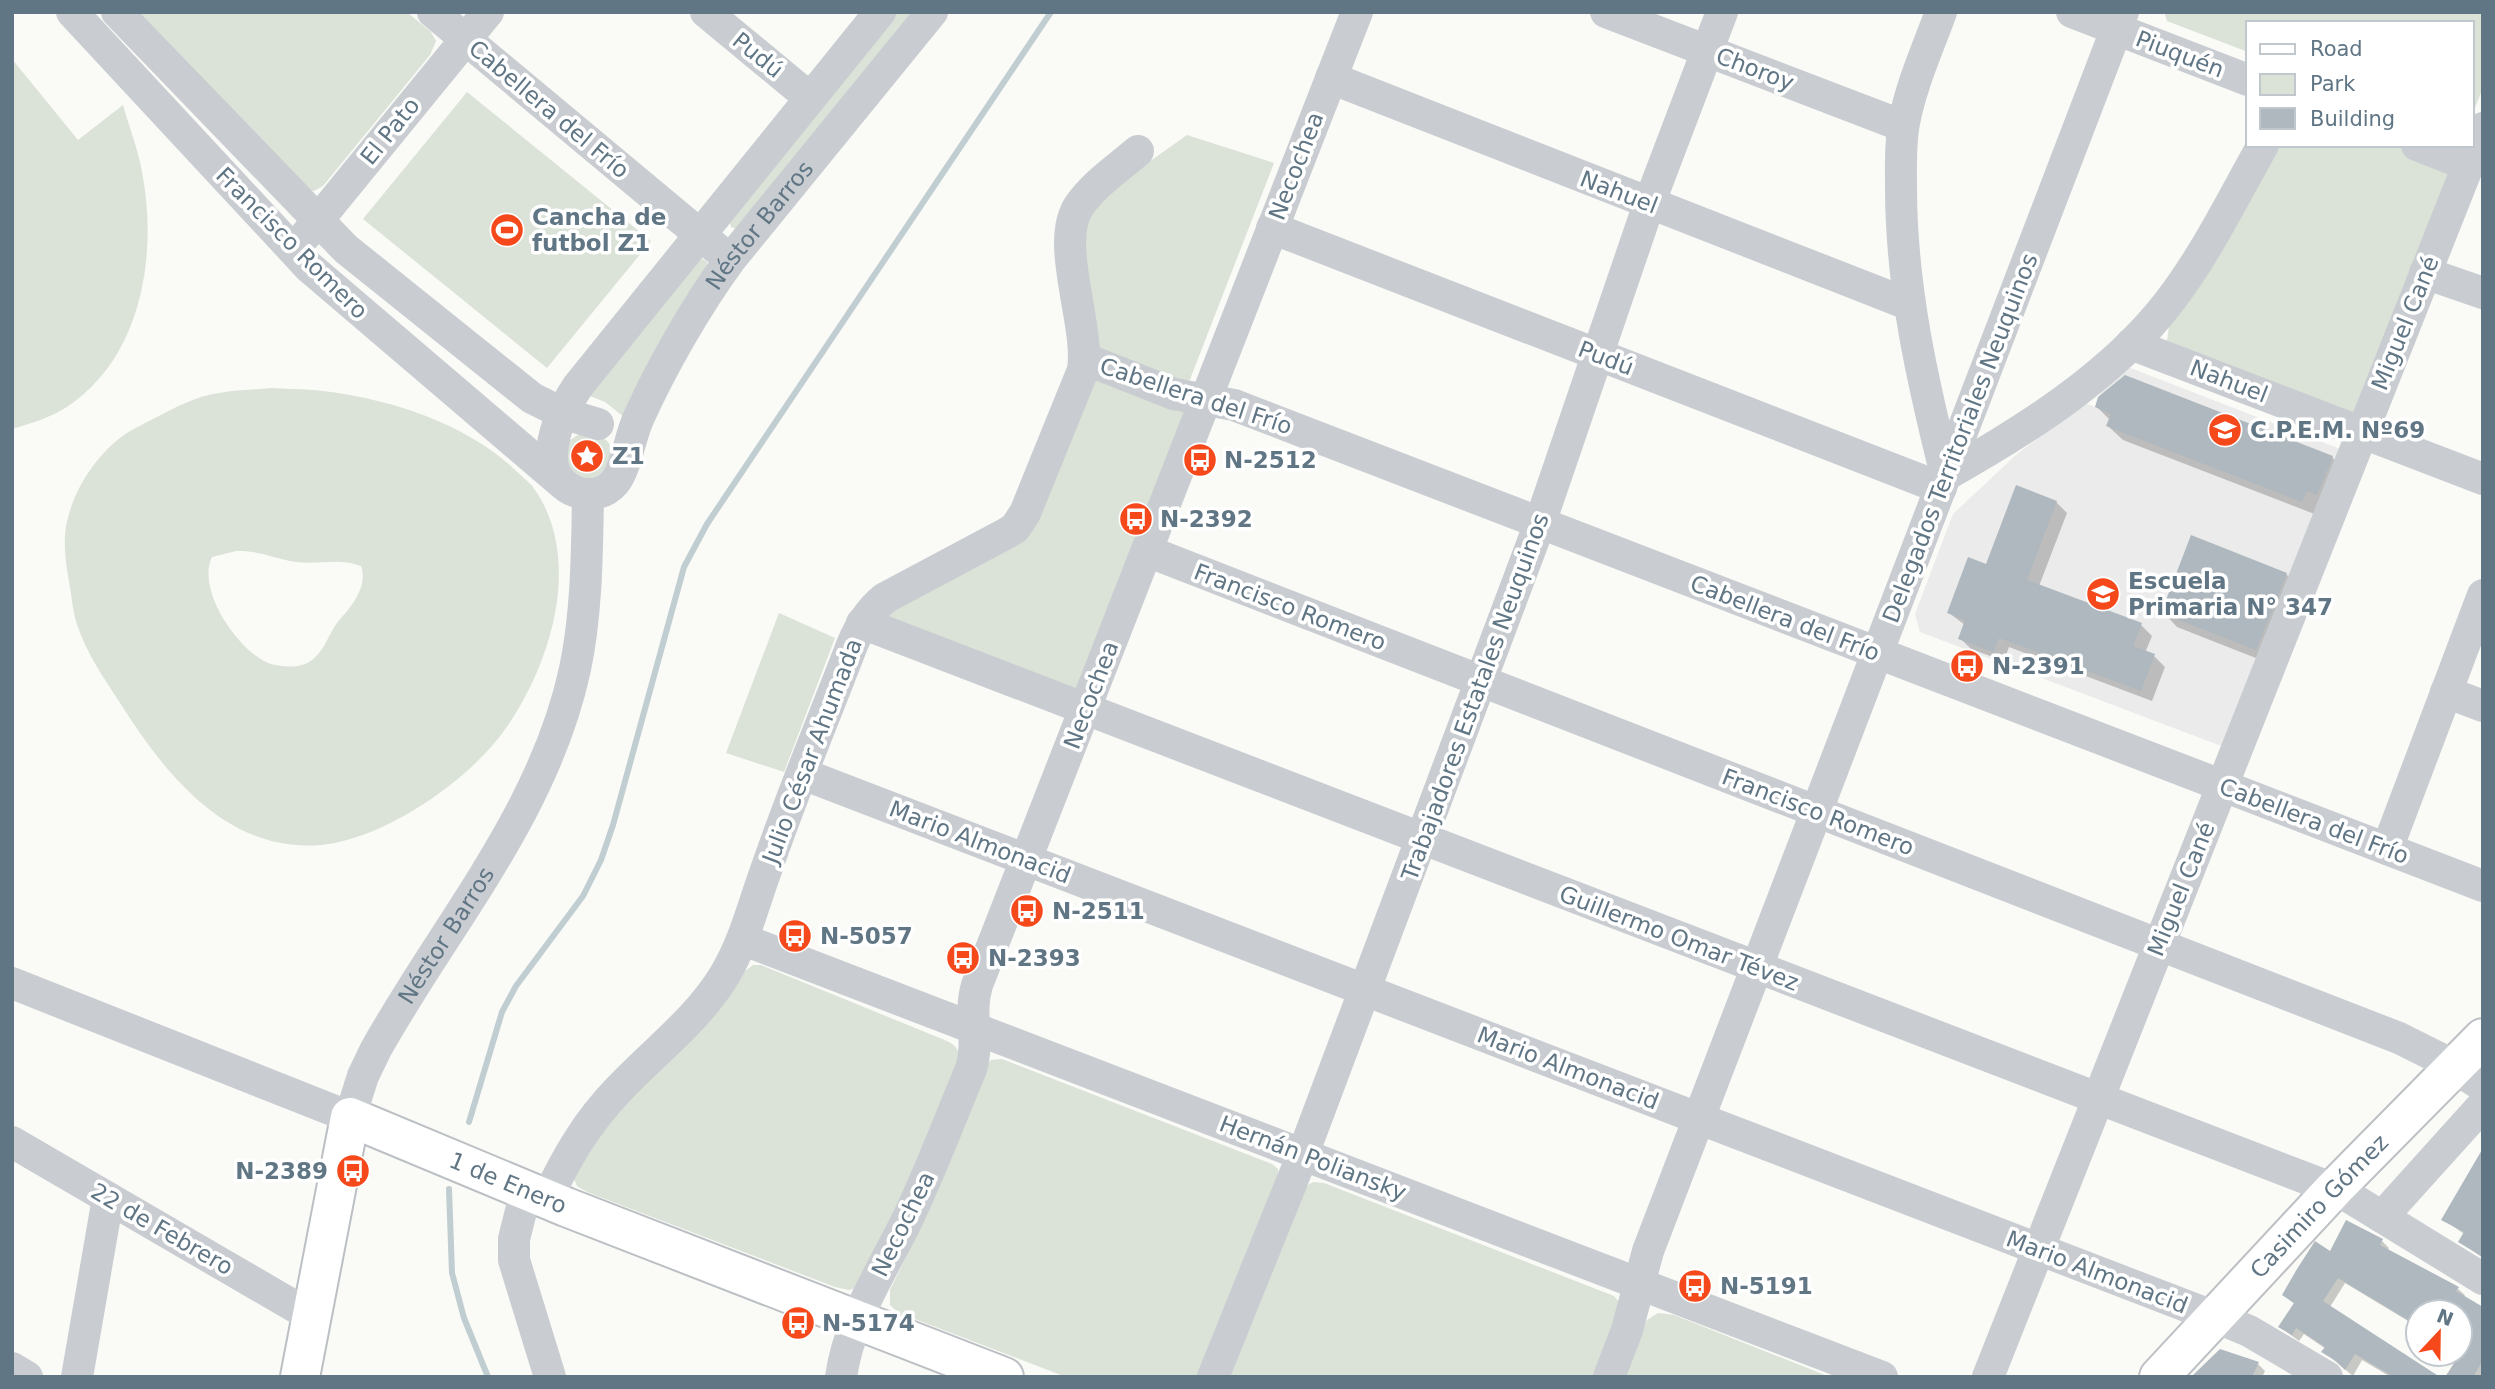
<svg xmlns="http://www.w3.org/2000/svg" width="2495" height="1389" viewBox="0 0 2495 1389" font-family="'DejaVu Sans',sans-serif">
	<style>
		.built { fill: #eaebea }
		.green { fill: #dbe2d7; fill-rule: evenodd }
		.shadow { fill: #0003 }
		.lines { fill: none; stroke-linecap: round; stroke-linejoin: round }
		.stream { stroke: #c0cdd1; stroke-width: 6 }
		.building { fill: #aeb8be }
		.major-casing { stroke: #bcc0c4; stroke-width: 42 }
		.minor { stroke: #c9cdd1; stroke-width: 32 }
		.major { stroke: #fff; stroke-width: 38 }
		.labels { text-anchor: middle; stroke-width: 7; stroke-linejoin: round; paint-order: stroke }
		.street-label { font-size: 23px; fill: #617685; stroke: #fff }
		.poi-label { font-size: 23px; font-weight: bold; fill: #617685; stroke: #fff; text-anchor: start }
	</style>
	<rect width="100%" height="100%" fill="#fafaf7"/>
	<path class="built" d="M 2120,364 L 2340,449 L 2224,747 L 1920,632 L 1915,614 L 1953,514 L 2017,454 L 2085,403 L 2095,407 L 2110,370 Z"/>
	<path class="green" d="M 132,12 L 407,12 L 431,32 L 436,41 L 430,55 L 323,186 L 314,191 L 309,190 Z
		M 896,12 L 916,12 L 736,229 L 731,227 L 729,220 L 731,216 Z
		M 2164,12 L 2483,12 L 2483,88 L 2472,115 L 2472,23 L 2248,23 L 2248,52 L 2167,21 Z
		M 12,59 L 78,140 L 123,105 C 129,127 138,149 142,172 C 158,255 142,357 67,407 C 51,417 30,424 12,429 Z
		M 467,92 L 651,241 L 547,368 L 363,219 Z
		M 1187,135 L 1274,163 L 1187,387 L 1106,355 L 1096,345 L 1091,332 L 1084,227 L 1104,194 Z
		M 2272,145 L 2396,145 L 2452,168 L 2358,417 L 2171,347 L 2167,341 L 2169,326 Z
		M 701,258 L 707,262 L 708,267 L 624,417 L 605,402 L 585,394 Z
		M 1089,370 L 1189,409 L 1074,698 L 885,623 L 882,608 L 1026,531 Z
		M 271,388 C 291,389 311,389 331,392 C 395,401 466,424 514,469 C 521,476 530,482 535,490 C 583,560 551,664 506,728 C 470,780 385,839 321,845 C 230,853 168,778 124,709 C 106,681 87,655 77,624 C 73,613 72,599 70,587 C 67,571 64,552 65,535 C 68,498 94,456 124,435 C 134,428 146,423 157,417 C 176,407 197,396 219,393 C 236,390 254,390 271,388 ZM 236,551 C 256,550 271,557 290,561 C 314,566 338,557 361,566 C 368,585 353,605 341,618 C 328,632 324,657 305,664 C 294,668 279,667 268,663 C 238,650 196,590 212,557 Z
		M 581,433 C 617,436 614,448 605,477 L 573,480 L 563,450 L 567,442 Z
		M 779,613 L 835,638 L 784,772 L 726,753 Z
		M 753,965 L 761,965 L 947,1041 C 955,1045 959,1049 959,1059 L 918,1169 L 856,1288 L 849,1290 L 835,1287 L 587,1192 L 577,1186 L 574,1179 L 595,1139 L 744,972 Z
		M 1002,1059 L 1272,1164 L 1278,1169 L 1278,1180 L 1198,1377 L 1066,1377 L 899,1313 L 890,1305 L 890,1290 L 926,1215 L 988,1064 L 991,1060 Z
		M 1313,1182 L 1324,1183 L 1614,1296 L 1620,1303 L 1595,1377 L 1228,1377 L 1305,1187 Z
		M 1658,1313 L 1674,1315 L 1830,1377 L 1624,1377 L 1644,1326 L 1647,1320 Z"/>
	<path class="shadow" d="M 2097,407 L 2332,457 L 2346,472 L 2317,515 L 2123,440 L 2108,426 L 2110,420 Z
		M 2056,502 L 2067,513 L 2039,586 L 2141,625 L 2152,636 L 2145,653 L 2154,656 L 2165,667 L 2152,701 L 2009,647 L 2004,661 L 1971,649 L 1960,638 L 1965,625 L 1949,613 L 1987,566 Z
		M 2286,574 L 2301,589 L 2271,664 L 2177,627 L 2163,612 Z
		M 2483,1151 L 2483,1258 L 2460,1242 L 2464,1234 L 2443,1219 Z
		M 2382,1241 L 2389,1248 L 2387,1251 L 2458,1289 L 2465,1295 L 2463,1298 L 2483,1309 L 2483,1377 L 2448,1377 L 2468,1343 L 2460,1338 L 2460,1312 L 2418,1312 L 2418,1327 L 2345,1283 L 2330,1307 L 2437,1377 L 2391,1377 L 2362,1360 L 2353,1376 L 2324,1352 L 2326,1349 L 2304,1334 L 2299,1341 L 2280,1327 L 2296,1305 L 2284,1295 L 2331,1253 Z
		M 2258,1364 L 2265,1371 L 2262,1377 L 2194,1377 Z"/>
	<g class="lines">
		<path class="stream" d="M 469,1122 L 502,1012 L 516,986 L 583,896 L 601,860 L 613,825 L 684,567 L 707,524 L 1051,12
			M 449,1189 L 452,1273 L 464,1318 L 488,1377"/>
	</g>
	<path class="building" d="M 2125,375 L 2333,456 L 2317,495 L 2307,491 L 2302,502 L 2106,426 L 2111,414 L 2095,407 L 2098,397 Z
		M 2016,485 L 2057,501 L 2027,580 L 2142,623 L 2133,646 L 2155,654 L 2141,691 L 1999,638 L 1993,652 L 1958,639 L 1965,620 L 1947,613 L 1968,557 L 1986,564 Z
		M 2191,535 L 2287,573 L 2256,650 L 2161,613 Z
		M 2483,1148 L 2483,1257 L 2458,1242 L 2464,1232 L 2441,1220 Z
		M 2346,1220 L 2383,1239 L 2380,1245 L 2459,1287 L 2456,1291 L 2483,1307 L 2483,1360 L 2473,1377 L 2445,1377 L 2460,1354 L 2460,1312 L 2418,1312 L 2418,1326 L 2338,1278 L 2323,1301 L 2440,1377 L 2394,1377 L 2355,1354 L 2345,1370 L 2336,1361 L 2321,1352 L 2325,1347 L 2296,1328 L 2292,1335 L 2278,1327 L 2294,1303 L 2282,1295 L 2297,1269 L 2315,1241 L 2330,1251 Z
		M 2220,1349 L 2259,1362 L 2252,1377 L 2191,1377 Z"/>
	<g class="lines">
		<g class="major-casing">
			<g id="major">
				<path id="s3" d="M 300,1377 L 350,1117 L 566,1207 L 1004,1377"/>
				<path id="s4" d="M 2159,1377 L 2334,1189 L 2483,1038"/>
			</g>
		</g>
		<g class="minor">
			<path d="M 72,12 L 309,267 L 562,483"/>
			<path d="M 117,12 L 346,249 L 532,398 L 562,413 L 598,424"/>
			<path d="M 433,12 L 716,248"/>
			<path d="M 706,12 L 810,98"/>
			<path id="s1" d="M 880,12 L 578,386 C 564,407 551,434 552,460 C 554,492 595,506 615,482 C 626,469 630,435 639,417 C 662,366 697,305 730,260 L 932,12"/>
			<path d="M 1606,12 L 1903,126"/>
			<path d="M 1941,12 C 1928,48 1911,85 1904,123 C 1900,143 1901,166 1901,187 C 1901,286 1922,379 1946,475 C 2026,430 2113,375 2169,302 C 2206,254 2233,198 2263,145"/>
			<path d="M 2072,12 L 2248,80"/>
			<path d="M 1331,78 L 1908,304"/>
			<path d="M 2417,145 L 2468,165"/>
			<path d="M 1272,228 L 1941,488"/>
			<path d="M 305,236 L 488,12"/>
			<path d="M 2425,273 L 2483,293"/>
			<path d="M 2131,344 L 2483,479"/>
			<path d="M 1085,359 L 1174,394 L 1234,405 L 2483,886"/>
			<path d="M 1147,551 L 2399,1038 L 2439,1058 L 2483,1086"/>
			<path d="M 862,623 L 2334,1189 L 2356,1201 L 2483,1279"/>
			<path d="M 2446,692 L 2483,706"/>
			<path d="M 803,774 L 2215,1317 L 2249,1331 L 2327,1377"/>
			<path d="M 2387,849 L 2483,595"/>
			<path d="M 744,940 L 1882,1377"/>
			<path id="s2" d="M 12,983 L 350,1117 L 363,1076 L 376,1049 C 446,924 544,813 575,669 C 587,612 587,552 588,494"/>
			<path d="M 12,1142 L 311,1316"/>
			<path d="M 526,1191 L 514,1239 L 514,1260 L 550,1377"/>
			<path d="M 547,1199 C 566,1158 587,1122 619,1089 C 654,1052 697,1020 724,976 C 744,943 752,909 765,873 C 791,796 823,721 852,645 C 860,626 869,611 885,598 L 1007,533 L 1015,528 L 1025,513 L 1083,370 C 1090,324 1054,243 1079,206 C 1093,185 1118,168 1138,151"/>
			<path d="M 2382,1217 L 2483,1105"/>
			<path d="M 12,1368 L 27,1377"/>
			<path d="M 77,1377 L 108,1198"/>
			<path d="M 841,1377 C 849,1319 883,1270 908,1218 C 931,1170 950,1119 971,1069 C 980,1040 968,1015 977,985 L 1357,12"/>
			<path d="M 1213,1377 L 1303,1154 L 1540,523 L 1649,204 L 1722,12"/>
			<path d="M 1609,1377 L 1627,1330 L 1648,1251 L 2123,12"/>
			<path d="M 1988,1377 L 2483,128"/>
		</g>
		<use href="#major" class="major"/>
	</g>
	<defs>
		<g id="stadium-disc" transform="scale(1.75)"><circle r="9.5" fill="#f5481b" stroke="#fff"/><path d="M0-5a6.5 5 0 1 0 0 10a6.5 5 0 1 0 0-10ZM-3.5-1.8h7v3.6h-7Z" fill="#fff"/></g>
		<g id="school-disc" transform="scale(1.75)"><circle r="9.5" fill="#f5481b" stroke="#fff"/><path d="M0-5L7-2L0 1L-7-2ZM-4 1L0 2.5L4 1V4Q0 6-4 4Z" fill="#fff"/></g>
		<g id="sight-disc" transform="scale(1.75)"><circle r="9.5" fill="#f5481b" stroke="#fff"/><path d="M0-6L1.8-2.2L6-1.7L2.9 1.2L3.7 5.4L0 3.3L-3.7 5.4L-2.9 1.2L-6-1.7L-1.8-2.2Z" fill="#fff"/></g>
		<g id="bus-disc" transform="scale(1.75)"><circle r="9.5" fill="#f5481b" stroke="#fff"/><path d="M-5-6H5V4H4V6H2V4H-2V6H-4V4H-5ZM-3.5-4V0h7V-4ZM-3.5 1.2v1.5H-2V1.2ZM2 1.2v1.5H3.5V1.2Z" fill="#fff"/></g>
	</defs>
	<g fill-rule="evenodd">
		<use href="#stadium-disc" x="507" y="230"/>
		<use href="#school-disc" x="2225" y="430"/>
		<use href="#sight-disc" x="587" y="456"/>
		<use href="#bus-disc" x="1200" y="460"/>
		<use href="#bus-disc" x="1136" y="519"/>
		<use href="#school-disc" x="2103" y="594"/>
		<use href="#bus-disc" x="1967" y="666"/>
		<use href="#bus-disc" x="1027" y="911"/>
		<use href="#bus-disc" x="795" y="936"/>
		<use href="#bus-disc" x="963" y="958"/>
		<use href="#bus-disc" x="353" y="1171"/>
		<use href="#bus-disc" x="1695" y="1286"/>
		<use href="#bus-disc" x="798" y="1323"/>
	</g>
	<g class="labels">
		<g class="street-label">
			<text transform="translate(2180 54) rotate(21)" y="8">Piuquén</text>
			<text transform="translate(758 55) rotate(39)" y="8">Pudú</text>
			<text transform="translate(1755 69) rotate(21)" y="8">Choroy</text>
			<text transform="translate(549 109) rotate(40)" y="8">Cabellera del Frío</text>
			<text transform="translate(390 131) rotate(-51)" y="8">El Pato</text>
			<text transform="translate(1296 166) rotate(-69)" y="8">Necochea</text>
			<text transform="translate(1619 192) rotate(21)" y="8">Nahuel</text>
			<text dy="8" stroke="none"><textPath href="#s1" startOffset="942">Néstor Barros</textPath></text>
			<text transform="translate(292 243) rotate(45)" y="8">Francisco Romero</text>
			<text transform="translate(2405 323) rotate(-68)" y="8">Miguel Cané</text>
			<text transform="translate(1606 358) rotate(21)" y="8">Pudú</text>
			<text transform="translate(2229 381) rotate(21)" y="8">Nahuel</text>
			<text transform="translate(1196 396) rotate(18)" y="8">Cabellera del Frío</text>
			<text transform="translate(1960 438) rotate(-69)" y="8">Delegados Territoriales Neuquinos</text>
			<text transform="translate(1290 607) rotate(21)" y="8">Francisco Romero</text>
			<text transform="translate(1785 618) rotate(21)" y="8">Cabellera del Frío</text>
			<text transform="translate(1091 695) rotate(-69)" y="8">Necochea</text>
			<text transform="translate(1475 697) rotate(-70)" y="8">Trabajadores Estatales Neuquinos</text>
			<text transform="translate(812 751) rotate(-69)" y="8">Julio César Ahumada</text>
			<text transform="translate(1818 812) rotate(21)" y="8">Francisco Romero</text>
			<text transform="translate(2314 821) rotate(21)" y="8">Cabellera del Frío</text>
			<text transform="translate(980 842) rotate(21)" y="8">Mario Almonacid</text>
			<text transform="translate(2181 889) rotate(-68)" y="8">Miguel Cané</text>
			<text dy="8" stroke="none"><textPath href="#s2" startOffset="570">Néstor Barros</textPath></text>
			<text transform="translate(1679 938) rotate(21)" y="8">Guillermo Omar Tévez</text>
			<text transform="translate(1568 1068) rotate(21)" y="8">Mario Almonacid</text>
			<text transform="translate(1313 1158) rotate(21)" y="8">Hernán Poliansky</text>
			<text dy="8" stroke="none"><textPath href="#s3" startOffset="436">1 de Enero</textPath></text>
			<text dy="8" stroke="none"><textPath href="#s4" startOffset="234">Casimiro Gómez</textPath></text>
			<text transform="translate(903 1224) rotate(-64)" y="8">Necochea</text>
			<text transform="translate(162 1229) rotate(30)" y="8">22 de Febrero</text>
			<text transform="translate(2097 1272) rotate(21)" y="8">Mario Almonacid</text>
		</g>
		<g class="poi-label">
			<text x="532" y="225">Cancha de<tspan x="532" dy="26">futbol Z1</tspan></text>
			<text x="2250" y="438">C.P.E.M. Nº69</text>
			<text x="612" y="464">Z1</text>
			<text x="1224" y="468">N-2512</text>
			<text x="1160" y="527">N-2392</text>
			<text x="2128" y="589">Escuela<tspan x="2128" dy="26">Primaria N° 347</tspan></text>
			<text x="1992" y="674">N-2391</text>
			<text x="1052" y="919">N-2511</text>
			<text x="820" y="944">N-5057</text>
			<text x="988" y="966">N-2393</text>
			<text x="328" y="1179" text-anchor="end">N-2389</text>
			<text x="1720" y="1294">N-5191</text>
			<text x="822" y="1331">N-5174</text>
		</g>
	</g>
	<rect width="2495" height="1389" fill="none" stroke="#617685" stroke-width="28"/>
	<rect x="2246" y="21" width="228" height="126" fill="#ffffff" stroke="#c0c8ce" stroke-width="2"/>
	<rect x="2260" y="44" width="35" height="10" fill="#ffffff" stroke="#c0c8ce" stroke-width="2"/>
	<text x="2310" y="56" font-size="21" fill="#617685">Road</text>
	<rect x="2260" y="74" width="35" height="21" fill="#dbe2d7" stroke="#c0c8ce" stroke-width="2"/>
	<text x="2310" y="91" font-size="21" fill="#617685">Park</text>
	<rect x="2260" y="108" width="35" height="21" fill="#aeb8be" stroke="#c0c8ce" stroke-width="2"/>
	<text x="2310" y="126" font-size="21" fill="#617685">Building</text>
	<g transform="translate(2439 1333) rotate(22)"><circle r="33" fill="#ffffff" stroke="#c0c8ce" stroke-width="2"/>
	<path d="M0-5L12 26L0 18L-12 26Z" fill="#f5481b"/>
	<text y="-10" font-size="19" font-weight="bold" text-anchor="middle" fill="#617685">N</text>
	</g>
</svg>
